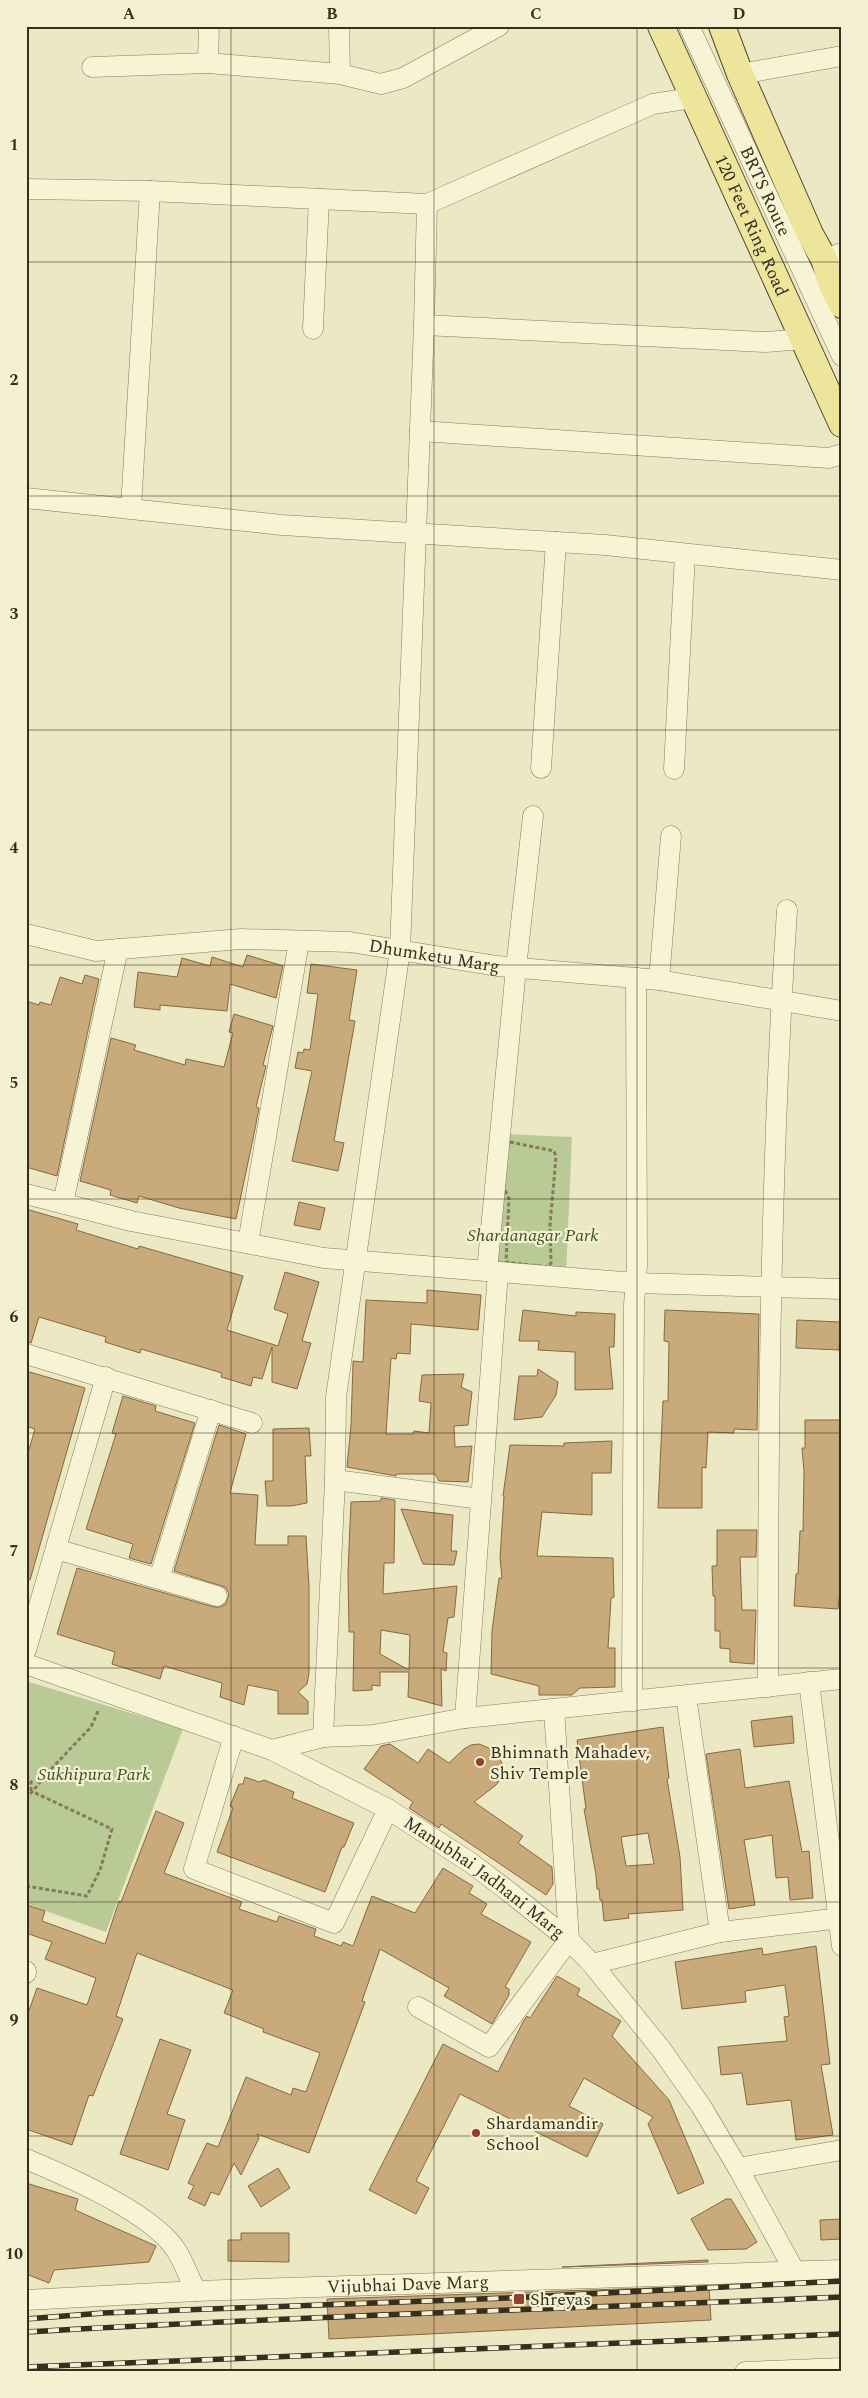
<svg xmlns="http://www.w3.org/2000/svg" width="868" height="2398" viewBox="0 0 868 2398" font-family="Spectral,serif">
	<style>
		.green { fill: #baca97 }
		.building { fill: #c9aa7a; stroke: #846941; fill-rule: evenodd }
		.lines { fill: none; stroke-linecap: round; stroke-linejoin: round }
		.minor-casing { stroke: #867a5b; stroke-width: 21 }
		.major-casing { stroke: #54472f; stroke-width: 28 }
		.path { stroke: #867a5b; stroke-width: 3; stroke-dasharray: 4 2.5; stroke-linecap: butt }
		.minor { stroke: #f7f4d6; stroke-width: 20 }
		.major { stroke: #eee59c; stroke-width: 26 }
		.rail-casing { stroke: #362e1e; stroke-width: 5.5 }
		.rail { stroke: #f4f1d2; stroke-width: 4; stroke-dasharray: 11; stroke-linecap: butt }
		.grid { fill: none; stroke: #362e1e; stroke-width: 1; stroke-opacity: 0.55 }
		.poi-dot { fill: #92402d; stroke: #f4f1d2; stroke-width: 2 }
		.labels { text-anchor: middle; stroke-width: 4.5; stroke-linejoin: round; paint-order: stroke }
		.street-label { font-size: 18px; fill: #362e1e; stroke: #f4f1d2 }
		.park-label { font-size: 18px; font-style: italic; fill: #3e5225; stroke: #f4f1d2 }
		.poi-label { font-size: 18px; fill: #362e1e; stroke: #f4f1d2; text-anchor: start }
		.neatline { fill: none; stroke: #362e1e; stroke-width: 2 }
		.grid-label { font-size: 16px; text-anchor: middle; font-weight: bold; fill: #362e1e }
	</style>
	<rect width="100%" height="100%" fill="#ece8c3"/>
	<path class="green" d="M 504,1134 L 572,1137 L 566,1274 L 495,1267 Z
		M 26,1681 L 183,1729 L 106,1932 L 26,1904 Z"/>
	<path class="building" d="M 247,955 L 283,966 L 276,998 L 230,984 L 227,1011 L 160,1005 L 160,1010 L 134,1007 L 138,972 L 177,977 L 182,958 L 210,966 L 212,957 L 243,967 Z
		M 311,964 L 357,970 L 349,1020 L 355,1021 L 334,1141 L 344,1143 L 338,1171 L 292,1161 L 312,1071 L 295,1068 L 298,1052 L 303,1053 L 304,1049 L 310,1050 L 318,994 L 307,993 Z
		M 85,975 L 99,979 L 57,1176 L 26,1167 L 26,1001 L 39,1005 L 40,1002 L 51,1005 L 60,977 L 82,984 Z
		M 234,1014 L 273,1026 L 263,1065 L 266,1066 L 256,1107 L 259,1108 L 254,1134 L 236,1219 L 179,1208 L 139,1196 L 137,1203 L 110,1195 L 111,1190 L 80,1181 L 111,1038 L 136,1045 L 134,1050 L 185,1065 L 186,1059 L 224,1067 L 233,1033 L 229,1032 Z
		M 299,1202 L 325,1208 L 320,1230 L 294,1225 Z
		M 26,1209 L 78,1224 L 76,1230 L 138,1249 L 139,1246 L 243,1276 L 227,1330 L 278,1346 L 288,1314 L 274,1309 L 285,1272 L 319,1282 L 302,1341 L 311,1343 L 297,1389 L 272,1382 L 272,1347 L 262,1379 L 253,1377 L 251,1386 L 221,1377 L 222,1373 L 141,1349 L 140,1353 L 105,1342 L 106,1337 L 39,1317 L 31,1343 L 26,1342 Z
		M 427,1290 L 481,1295 L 478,1330 L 411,1324 L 410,1354 L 397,1353 L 396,1359 L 391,1358 L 386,1434 L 413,1434 L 414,1431 L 429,1433 L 431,1403 L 419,1401 L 422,1375 L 464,1374 L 461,1387 L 472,1392 L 468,1425 L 454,1426 L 455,1447 L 472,1446 L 468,1482 L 439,1481 L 435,1474 L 396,1474 L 396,1476 L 347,1467 L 351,1425 L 353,1364 L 353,1361 L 363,1362 L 366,1300 L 427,1303 Z
		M 523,1310 L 576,1316 L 576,1312 L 615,1314 L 614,1347 L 609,1347 L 613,1389 L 575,1390 L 575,1352 L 538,1350 L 539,1341 L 519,1341 Z
		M 665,1310 L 759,1314 L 757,1430 L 734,1429 L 734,1433 L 708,1432 L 706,1468 L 702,1467 L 702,1508 L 658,1508 L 663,1401 L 668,1401 L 669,1342 L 664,1341 Z
		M 797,1320 L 840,1322 L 839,1350 L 796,1348 Z
		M 538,1369 L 558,1382 L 556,1395 L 542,1417 L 514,1420 L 519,1376 L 537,1376 Z
		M 26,1371 L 85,1388 L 30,1580 L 26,1579 L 26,1460 L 35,1429 L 26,1426 Z
		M 123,1396 L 156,1406 L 155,1411 L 195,1423 L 151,1564 L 129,1558 L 133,1544 L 86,1529 L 116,1434 L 112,1433 Z
		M 805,1420 L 841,1420 L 842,1568 L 838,1609 L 794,1606 L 796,1574 L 798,1574 L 800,1531 L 803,1531 L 804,1471 L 802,1448 L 805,1448 Z
		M 219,1425 L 246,1434 L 230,1493 L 258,1495 L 255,1545 L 288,1545 L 288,1536 L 306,1536 L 309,1587 L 309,1673 L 307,1684 L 298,1692 L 308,1701 L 308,1714 L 278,1714 L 278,1691 L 248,1685 L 244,1705 L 220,1697 L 222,1683 L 164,1666 L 160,1679 L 112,1664 L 115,1652 L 57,1634 L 77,1568 L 214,1607 L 220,1607 L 226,1604 L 229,1594 L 225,1587 L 174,1571 Z
		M 309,1428 L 311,1456 L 305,1456 L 307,1503 L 291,1506 L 267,1506 L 265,1481 L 273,1481 L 273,1429 Z
		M 612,1441 L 611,1473 L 592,1473 L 592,1515 L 542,1512 L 537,1556 L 613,1558 L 614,1597 L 611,1598 L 608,1648 L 615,1648 L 615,1687 L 580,1688 L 572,1695 L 539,1695 L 539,1686 L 491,1674 L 492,1631 L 499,1578 L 502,1578 L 500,1558 L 504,1496 L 503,1496 L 510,1445 L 564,1446 L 564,1443 Z
		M 381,1498 L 395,1500 L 394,1563 L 384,1563 L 383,1594 L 457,1586 L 454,1617 L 448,1618 L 443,1652 L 447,1653 L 446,1671 L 441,1669 L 442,1706 L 408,1697 L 409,1672 L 380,1672 L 380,1686 L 372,1685 L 372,1690 L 353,1691 L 354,1632 L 349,1632 L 348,1571 L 351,1502 L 381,1501 ZM 381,1630 L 410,1635 L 409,1670 L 380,1654 Z
		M 401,1509 L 453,1515 L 451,1551 L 457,1551 L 454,1565 L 423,1564 Z
		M 717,1530 L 757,1530 L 756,1557 L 740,1557 L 742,1610 L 756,1610 L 754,1664 L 730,1662 L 730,1649 L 720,1648 L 720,1631 L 715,1631 L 715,1596 L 713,1596 L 712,1566 L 717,1566 Z
		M 792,1716 L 794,1743 L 754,1747 L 751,1721 Z
		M 663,1727 L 669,1778 L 667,1779 L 680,1857 L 683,1910 L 628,1914 L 629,1918 L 604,1921 L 602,1900 L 600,1900 L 599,1889 L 597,1889 L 596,1875 L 584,1809 L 586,1809 L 577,1740 ZM 648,1833 L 654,1864 L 626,1866 L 621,1837 Z
		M 390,1744 L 418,1763 L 428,1749 L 449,1763 L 464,1749 L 471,1745 L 479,1744 L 494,1750 L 502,1763 L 501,1779 L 496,1785 L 474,1802 L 523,1836 L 518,1843 L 552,1867 L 553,1884 L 546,1895 L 441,1824 L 439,1828 L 409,1808 L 413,1802 L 364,1769 L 381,1746 Z
		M 740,1749 L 745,1788 L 789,1781 L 802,1852 L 809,1851 L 813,1898 L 790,1900 L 788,1877 L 776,1878 L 772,1835 L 744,1840 L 755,1905 L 729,1909 L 706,1754 Z
		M 245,1777 L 259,1782 L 264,1780 L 294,1792 L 292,1798 L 354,1823 L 344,1847 L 342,1847 L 325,1892 L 217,1852 L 233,1808 L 230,1806 L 239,1784 L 243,1784 Z
		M 156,1811 L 184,1823 L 164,1873 L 242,1902 L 239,1909 L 277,1922 L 279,1916 L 316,1929 L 314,1936 L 341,1946 L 343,1942 L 353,1946 L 372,1896 L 415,1913 L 443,1868 L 473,1886 L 469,1893 L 487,1904 L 481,1914 L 531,1942 L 505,1987 L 509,1989 L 509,1995 L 492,2024 L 444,1996 L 449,1988 L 380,1949 L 362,2001 L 365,2002 L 309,2153 L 257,2134 L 259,2138 L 241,2175 L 234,2163 L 219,2195 L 211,2192 L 205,2206 L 188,2198 L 194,2186 L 188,2183 L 207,2143 L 218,2147 L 246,2077 L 291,2095 L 293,2088 L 306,2092 L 320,2053 L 263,2032 L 264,2029 L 224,2013 L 233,1990 L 137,1953 L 116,2016 L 123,2019 L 93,2096 L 89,2095 L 72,2145 L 26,2129 L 26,2019 L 37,1988 L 87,2005 L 96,1978 L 45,1959 L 52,1942 L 26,1933 L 26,1905 L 45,1911 L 42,1921 L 105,1944 L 119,1901 L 121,1902 Z
		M 816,1946 L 830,2064 L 821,2065 L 833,2135 L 796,2140 L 791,2100 L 747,2105 L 742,2073 L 721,2075 L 718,2047 L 787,2041 L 784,2017 L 789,2016 L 785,1985 L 745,1991 L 746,2002 L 682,2009 L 675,1962 L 762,1948 L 763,1955 Z
		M 557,1976 L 580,1989 L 577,1995 L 621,2021 L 612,2036 L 669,2100 L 704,2183 L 678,2194 L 648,2124 L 653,2117 L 584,2078 L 569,2106 L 603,2124 L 587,2157 L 460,2094 L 416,2181 L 429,2188 L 416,2214 L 369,2190 L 443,2044 L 498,2072 L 524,2020 L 527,2016 L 530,2018 Z
		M 160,2039 L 191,2050 L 167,2114 L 185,2120 L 168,2170 L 120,2154 Z
		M 278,2168 L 290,2188 L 261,2207 L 248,2186 Z
		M 26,2183 L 78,2199 L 75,2210 L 156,2246 L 149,2262 L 54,2270 L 49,2283 L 26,2274 Z
		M 726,2199 L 731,2199 L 757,2242 L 746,2249 L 708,2250 L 691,2219 Z
		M 842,2219 L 842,2239 L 821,2240 L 820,2220 Z
		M 241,2233 L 289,2233 L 289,2262 L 228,2261 L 228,2240 L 241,2240 Z
		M 708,2260 L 708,2262 L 562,2267 Z
		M 709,2286 L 711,2320 L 329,2339 L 327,2299 Z"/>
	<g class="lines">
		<g class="minor-casing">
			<g id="minor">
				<path id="s1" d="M 689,26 L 842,356"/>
				<path d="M 208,63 L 209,26"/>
				<path d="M 92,67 L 208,63 L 340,74 L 339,26"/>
				<path d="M 340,74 L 381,84 L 403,78 L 499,26"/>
				<path d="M 740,74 L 842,56"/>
				<path d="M 26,189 L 150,191 L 427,204 L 653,104 L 692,98"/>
				<path d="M 824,259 L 842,253"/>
				<path d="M 424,325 L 766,342 L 803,339"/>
				<path d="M 313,329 L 319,199"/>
				<path d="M 420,431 L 829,458 L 842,454"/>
				<path d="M 26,498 L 282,525 L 605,545 L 842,570"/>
				<path d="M 131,508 L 150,191"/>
				<path d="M 541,768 L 556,542"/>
				<path d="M 674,769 L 685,554"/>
				<path id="s2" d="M 26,934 L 96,951 L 241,939 L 350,942 L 497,966 L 659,980 L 842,1011"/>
				<path d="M 659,980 L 671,836"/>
				<path d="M 26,1194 L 131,1221 L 324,1258 L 636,1283 L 842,1289"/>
				<path d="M 63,1203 L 118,949"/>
				<path d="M 248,1243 L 299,941"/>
				<path d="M 487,1271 L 516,968 L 533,816"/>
				<path d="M 26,1354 L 252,1423"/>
				<path d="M 335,1480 L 481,1499"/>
				<path d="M 56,1549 L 217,1596"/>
				<path d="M 159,1579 L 211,1410"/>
				<path d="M 26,1650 L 106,1377"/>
				<path id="s3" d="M 26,1664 L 272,1750 L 388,1809 L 471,1863 L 508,1891 L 569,1940 L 592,1964 L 661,2049 L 701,2106 L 738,2168 L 795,2272"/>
				<path d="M 809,1682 L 842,1946"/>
				<path d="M 768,1687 C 768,1428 770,1169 787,910"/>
				<path d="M 686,1696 L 720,1932"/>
				<path d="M 634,1701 L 632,1686 L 634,1305 L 637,1265 L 636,978"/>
				<path d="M 465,1718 L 498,1272"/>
				<path d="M 234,1736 L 194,1869 L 334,1923 L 388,1809"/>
				<path d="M 323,1737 L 335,1480 L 336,1397 L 400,950 L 424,325 L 427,204"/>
				<path d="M 272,1750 L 323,1737 L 373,1735 L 465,1718 L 842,1679"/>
				<path d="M 592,1964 L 720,1932 L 842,1918"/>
				<path d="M 26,1971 L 26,1973"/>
				<path d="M 418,2007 L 489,2047 L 569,1940 L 554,1709"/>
				<path id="s4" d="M 26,2159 C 67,2176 152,2213 176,2250 C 184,2262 189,2278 196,2291 L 842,2270"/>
				<path d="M 738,2168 L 842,2150"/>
				<path d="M 26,2300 L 196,2291"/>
				<path d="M 745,2372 L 842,2368"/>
			</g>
		</g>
		<g class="major-casing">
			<g id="major">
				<path id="s5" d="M 661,26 L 842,424"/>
				<path d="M 722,26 L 740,74 L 810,234 L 824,259 L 831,282 L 842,305"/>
			</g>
		</g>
		<path class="path" d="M 510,1142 L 554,1151 L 556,1157 L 550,1225 L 551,1263 L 547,1267 L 506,1262 L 509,1199 L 504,1188 L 505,1155 Z
			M 26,1776 L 31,1781 L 31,1791
			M 26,1799 L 52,1768 L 91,1727 L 99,1709
			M 26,1886 L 87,1896 L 100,1870 L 112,1829 L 31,1791"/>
		<use href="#minor" class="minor"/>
		<use href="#major" class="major"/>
		<g class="rail-casing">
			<path id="rail" d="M 26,2319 L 103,2313 L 507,2298 L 842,2281
				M 26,2332 C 298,2316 570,2309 842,2297
				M 26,2367 L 842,2334"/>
		</g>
		<use href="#rail" class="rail"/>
	</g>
	<path class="grid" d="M 231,26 L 231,2372M 434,26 L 434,2372M 637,26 L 637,2372M 26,262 L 842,262M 26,496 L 842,496M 26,730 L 842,730M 26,965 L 842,965M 26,1199 L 842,1199M 26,1433 L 842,1433M 26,1668 L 842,1668M 26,1902 L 842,1902M 26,2136 L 842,2136"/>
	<g class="poi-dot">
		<circle cx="480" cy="1762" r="5"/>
		<circle cx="476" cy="2133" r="5"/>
		<rect x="513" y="2293" width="12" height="12" rx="2.5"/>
	</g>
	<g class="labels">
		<g class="street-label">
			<text dy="6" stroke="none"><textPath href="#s1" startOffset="182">BRTS Route</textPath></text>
			<text dy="6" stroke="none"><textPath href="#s5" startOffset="219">120 Feet Ring Road</textPath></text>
			<text dy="6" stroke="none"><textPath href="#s2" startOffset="412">Dhumketu Marg</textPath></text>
			<text dy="6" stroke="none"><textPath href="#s3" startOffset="509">Manubhai Jadhani Marg</textPath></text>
			<text dy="6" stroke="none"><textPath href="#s4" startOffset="435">Vijubhai Dave Marg</textPath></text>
		</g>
		<g class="park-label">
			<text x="533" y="1241">Shardanagar Park</text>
			<text x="94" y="1780">Sukhipura Park</text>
		</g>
		<g class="poi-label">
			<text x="490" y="1758">Bhimnath Mahadev,<tspan x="490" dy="21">Shiv Temple</tspan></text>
			<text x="486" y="2129">Shardamandir<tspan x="486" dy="21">School</tspan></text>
			<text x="530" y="2305">Shreyas</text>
		</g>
	</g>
	<rect width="868" height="2398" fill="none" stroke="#f4f1d2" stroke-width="55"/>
	<rect x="28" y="28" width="812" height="2342" class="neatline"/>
	<g class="grid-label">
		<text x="129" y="19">A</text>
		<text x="332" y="19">B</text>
		<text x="536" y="19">C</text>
		<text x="739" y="19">D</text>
		<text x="14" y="150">1</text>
		<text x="14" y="385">2</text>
		<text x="14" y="619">3</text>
		<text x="14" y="853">4</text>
		<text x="14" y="1088">5</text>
		<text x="14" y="1322">6</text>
		<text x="14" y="1556">7</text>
		<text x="14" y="1790">8</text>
		<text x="14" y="2025">9</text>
		<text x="14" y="2259">10</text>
	</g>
</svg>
